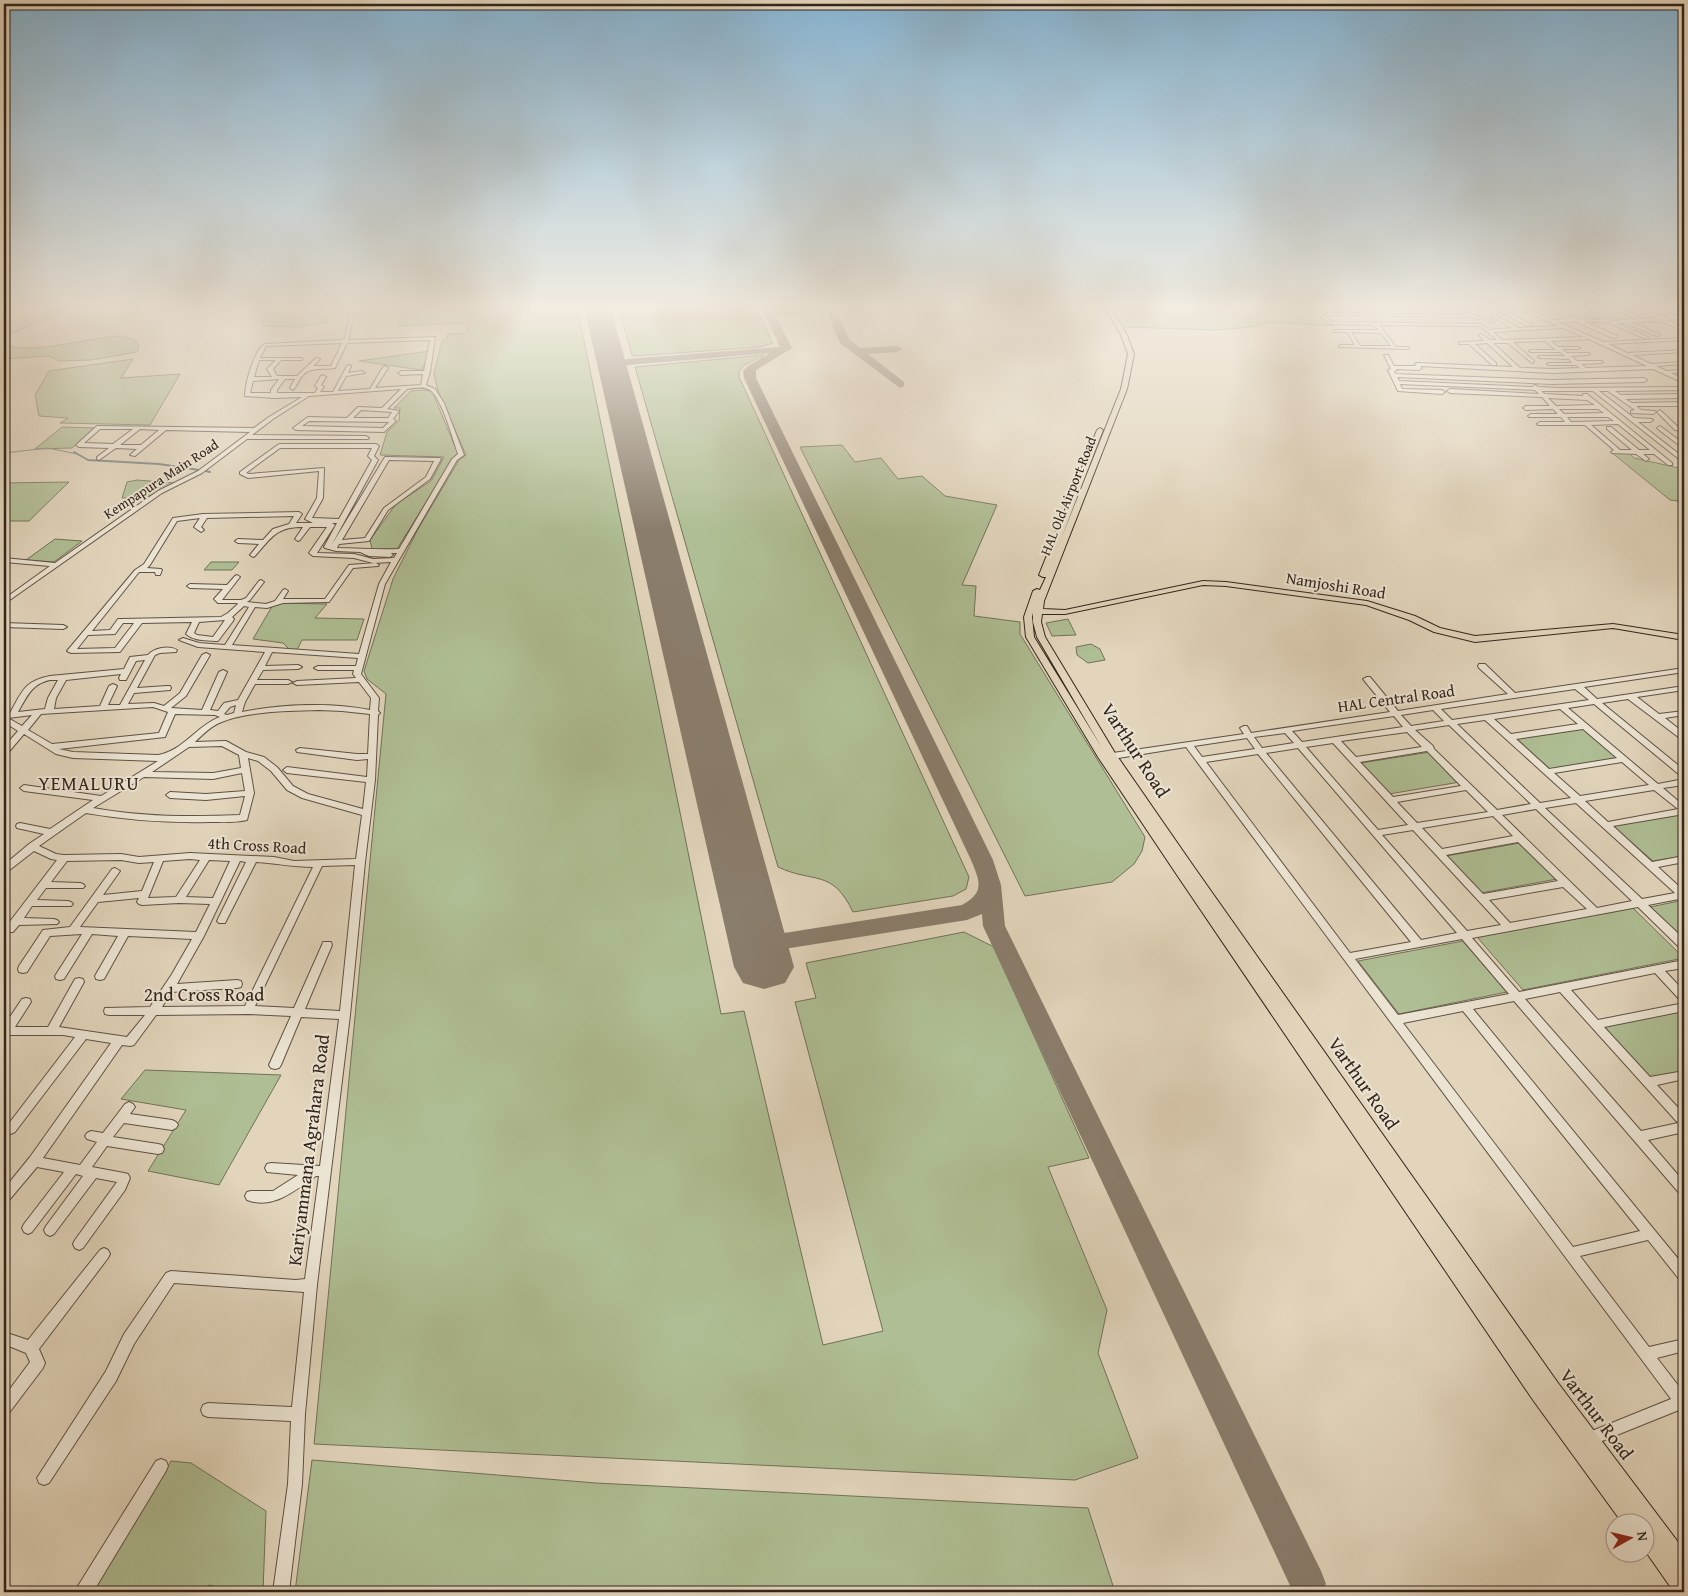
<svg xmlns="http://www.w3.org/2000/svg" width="1688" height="1596" viewBox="0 0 1688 1596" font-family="'Gentium Book Plus',serif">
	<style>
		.green { fill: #afbe94; stroke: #717258 }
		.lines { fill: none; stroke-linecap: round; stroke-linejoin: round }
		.stream-far1 { stroke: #6e7d79; stroke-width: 1 }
		.stream { stroke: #6e7d79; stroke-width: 2 }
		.taxiway { fill: #8a7d6c; fill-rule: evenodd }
		.runway { fill: #8a7d6c; fill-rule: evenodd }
		.minor-casing { stroke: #5f5144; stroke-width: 2 }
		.major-casing { stroke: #33251c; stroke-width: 2 }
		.minor { fill: #ece4d3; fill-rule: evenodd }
		.major { fill: #e2d5bc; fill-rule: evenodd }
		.labels { text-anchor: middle; stroke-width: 4; stroke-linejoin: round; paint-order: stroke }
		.far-street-label { font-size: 14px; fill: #33251c; stroke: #ece4d3 }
		.street-label { font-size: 16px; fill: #33251c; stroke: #ece4d3 }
		.near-street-label { font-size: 19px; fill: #33251c; stroke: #ece4d3 }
		.quarter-label { font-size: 19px; letter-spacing: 1px; fill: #33251c; stroke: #ece4d3 }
	</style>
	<rect width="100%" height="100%" fill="#e2d5bc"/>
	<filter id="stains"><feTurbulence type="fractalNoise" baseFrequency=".004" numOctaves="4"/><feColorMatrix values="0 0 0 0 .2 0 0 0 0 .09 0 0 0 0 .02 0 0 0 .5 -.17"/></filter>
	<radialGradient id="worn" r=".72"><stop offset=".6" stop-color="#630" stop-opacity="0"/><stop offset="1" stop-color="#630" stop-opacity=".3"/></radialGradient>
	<path class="green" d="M 9,306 L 76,306 L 4,337 L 4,316 L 13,310 Z
		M 261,306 L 336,306 L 325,323 L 299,327 L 264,326 L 262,322 L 269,309 Z
		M 402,306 L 577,306 L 721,1014 L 744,1011 L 823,1345 L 883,1331 L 795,1002 L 816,998 L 806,963 L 964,932 L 994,947 L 1089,1158 L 1048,1167 L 1107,1310 L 1098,1353 L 1138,1458 L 1075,1480 L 314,1444 L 386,694 L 367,679 L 364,671 L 393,579 L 418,529 L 459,460 L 466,455 L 438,391 L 434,374 L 442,341 L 447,339 L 448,334 L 466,333 L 468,323 L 398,326 Z
		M 618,306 L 755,306 L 773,343 L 760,347 L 636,356 L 632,355 Z
		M 1110,306 L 1326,306 L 1330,313 L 1319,315 L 1326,324 L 1333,326 L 1273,322 L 1249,327 L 1215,330 L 1125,327 Z
		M 121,336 L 135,340 L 139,346 L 137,352 L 91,360 L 59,361 L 49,356 L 4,359 L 4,344 C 31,356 90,337 121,336 Z
		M 430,351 L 422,370 L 359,361 Z
		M 764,355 L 745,365 L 739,371 L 739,377 L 969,877 L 966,889 L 953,896 L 853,912 C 832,868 814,884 778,867 L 635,367 Z
		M 133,359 L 121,378 L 180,374 L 150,425 L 60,423 L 68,418 L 39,416 L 35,395 L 49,371 Z
		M 423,390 L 432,391 L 458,454 L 453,459 L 397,549 L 372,549 L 370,540 L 396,504 L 431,481 L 444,457 L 380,455 L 387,432 L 399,421 L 400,408 L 394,408 L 411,391 Z
		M 62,427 L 95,428 L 72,448 L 35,449 Z
		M 842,445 L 855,462 L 881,458 L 898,479 L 922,476 L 945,496 L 997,505 L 962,585 L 976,586 L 974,616 L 1020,622 L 1020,634 L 1145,837 L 1142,851 L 1134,864 L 1112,882 L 1025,896 L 800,447 Z
		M 1611,452 L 1628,452 L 1634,458 L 1679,468 L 1684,472 L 1684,502 L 1670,500 Z
		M 137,480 L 174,483 L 145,498 L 122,498 L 127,482 Z
		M 69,482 L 29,521 L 4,521 L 4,483 Z
		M 55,539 L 82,541 L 54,562 L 26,560 Z
		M 211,562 L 239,562 L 232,570 L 204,570 Z
		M 274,603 L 327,604 L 315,618 L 364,619 L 357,640 L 302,640 L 297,650 L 290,650 L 283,643 L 253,639 Z
		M 1068,619 L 1076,635 L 1052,636 L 1046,623 Z
		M 1091,644 L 1100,649 L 1105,660 L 1088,663 L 1077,655 L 1076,647 Z
		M 1583,729 L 1617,758 L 1550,769 L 1517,739 Z
		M 1430,752 L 1460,782 L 1389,794 L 1361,763 Z
		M 1684,814 L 1684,856 L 1653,861 L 1613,826 Z
		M 1520,843 L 1557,879 L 1481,893 L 1446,856 Z
		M 1684,900 L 1684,939 L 1650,907 Z
		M 1633,908 L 1684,958 L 1523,990 L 1477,937 Z
		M 1463,941 L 1507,992 L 1399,1014 L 1358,961 Z
		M 1684,1010 L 1684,1071 L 1651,1078 L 1604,1027 Z
		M 145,1070 L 281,1075 L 219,1185 L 148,1171 L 186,1110 L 121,1099 Z
		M 312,1460 L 596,1483 L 1088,1508 L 1115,1592 L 295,1592 Z
		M 171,1461 L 191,1463 L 266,1511 L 263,1592 L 239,1592 L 209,1585 L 205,1592 L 92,1592 Z"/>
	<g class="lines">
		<path class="stream-far1" d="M 4,453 L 48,448 L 77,454"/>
		<path class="stream" d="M 74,452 L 88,460 L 159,464 L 199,470
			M 4,453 L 9,452
			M 206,471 L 210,472"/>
		<path class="taxiway" d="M 761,306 L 771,306 L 772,309 L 864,306 L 859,310 L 837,311 L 849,339 L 860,348 L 897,346 L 903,349 L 897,352 L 868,354 L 904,382 L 904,386 L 900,388 L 840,343 L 827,312 L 775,315 L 792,348 L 756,370 L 756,378 L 993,860 L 1001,885 L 1005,926 L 1321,1571 L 1326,1584 L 1322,1592 L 1293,1592 L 983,926 L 982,914 L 967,920 L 759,953 L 751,951 L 748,945 L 751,939 L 759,937 L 962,905 C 985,892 980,882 971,860 L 744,378 L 743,371 L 748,366 L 770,353 L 628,365 L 612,370 L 606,367 L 627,359 L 780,347 Z"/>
		<path class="runway" d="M 584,306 L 610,306 L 794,967 L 785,983 L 764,989 L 743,983 L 734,967 Z"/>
		<g class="minor-casing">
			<path id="minor" d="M 352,306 L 356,306 L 348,340 L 435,337 L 430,372 L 426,385 L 435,389 L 444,403 L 464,455 L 457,460 L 385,584 L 361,674 L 379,698 L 378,711 L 380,713 L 378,715 L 375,780 L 365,862 L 350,1015 L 317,1285 L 305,1414 L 302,1484 L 289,1592 L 273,1592 L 288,1484 L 291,1421 L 208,1417 L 203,1415 L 201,1410 L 203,1405 L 208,1403 L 292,1407 L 304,1292 L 174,1283 L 134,1344 L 116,1381 L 49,1483 L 44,1485 L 39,1483 L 37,1478 L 106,1371 L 124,1334 L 166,1273 L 171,1271 L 296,1280 L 305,1279 L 319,1176 L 316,1176 C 295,1190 274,1210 247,1200 L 245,1196 L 247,1192 L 251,1191 L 273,1191 L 298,1175 L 267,1172 L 265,1168 L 267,1164 L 271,1163 L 320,1166 L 339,1019 L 301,1017 L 281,1065 L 279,1068 L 275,1069 L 271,1068 L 269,1065 L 291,1016 L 248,1014 L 156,1015 L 134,1045 L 130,1046 L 122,1045 L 43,1158 L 80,1165 L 97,1142 L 87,1139 L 85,1136 L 87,1133 L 91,1131 L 103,1133 L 125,1104 L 129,1102 L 133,1104 L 135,1107 L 130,1114 L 172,1120 L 176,1122 L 178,1125 L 176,1128 L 172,1130 L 124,1123 L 113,1137 L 158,1144 L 162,1145 L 164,1149 L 162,1153 L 158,1154 L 107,1146 L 92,1167 L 124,1173 L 128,1174 L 130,1178 L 125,1190 L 83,1248 L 79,1250 L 75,1248 L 73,1244 L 75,1240 L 117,1182 L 96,1178 L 54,1234 L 50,1236 L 46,1234 L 44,1230 L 46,1226 L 83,1176 L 76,1174 L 32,1232 L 28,1234 L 24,1232 L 22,1228 L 24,1224 L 64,1172 L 37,1167 L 10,1199 L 4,1200 L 4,1189 L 30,1157 L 111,1043 L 86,1039 L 15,1132 L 11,1134 L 7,1132 L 5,1129 L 7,1126 L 75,1037 L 63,1035 L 6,1035 L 4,1034 L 4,1026 L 22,999 L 26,998 L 30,999 L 31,1002 L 15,1027 L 48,1027 L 75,979 L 79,978 L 83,979 L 84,982 L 59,1027 L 127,1037 L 145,1015 L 109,1015 L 105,1014 L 104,1011 L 105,1008 L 150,1007 L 172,974 L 192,939 L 128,936 L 104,979 L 100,980 L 96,979 L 95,976 L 118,936 L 92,934 L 64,979 L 60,980 L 56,979 L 55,976 L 82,934 L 50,936 L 27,972 L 23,973 L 19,972 L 18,969 L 19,966 L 43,930 L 70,927 L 112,869 L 115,868 L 120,871 L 103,895 L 142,891 L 154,862 L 139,863 L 121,860 L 67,861 L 51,882 L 80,883 L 83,884 L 85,886 L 83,888 L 46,888 L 37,900 L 68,901 L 71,902 L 73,904 L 71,906 L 32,906 L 24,918 L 54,919 L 57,920 L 59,922 L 57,924 L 19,925 L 13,932 L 5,932 L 4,930 L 5,928 L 57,860 L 51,859 L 34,851 L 7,872 L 4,873 L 4,865 L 29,844 L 44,834 L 17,828 L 16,826 L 17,824 L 20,823 L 50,829 L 93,800 L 24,791 L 20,788 L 24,785 L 101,796 L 158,761 L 73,758 L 56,754 L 24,734 L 7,754 L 4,754 L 4,747 L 18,731 L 4,722 L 4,714 L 10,713 C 22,692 24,681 50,676 L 124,669 L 130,657 L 148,655 C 154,648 169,645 177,650 L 176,652 L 160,653 L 155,655 L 137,688 L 167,686 L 170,686 L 171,688 L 170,690 L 134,693 L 128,704 L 154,703 L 164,706 L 180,693 L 202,655 L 206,653 L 210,655 L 186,696 L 171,708 L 202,710 L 219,672 L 223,670 L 227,672 L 210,710 L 218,711 L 224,703 L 238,700 L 265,652 L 198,647 L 179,640 L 183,638 L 199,643 L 225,645 L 249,607 L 244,606 L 232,617 L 234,619 L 233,621 L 218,641 L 215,641 C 205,640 194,641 186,634 L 192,622 L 142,623 L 120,652 L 71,653 L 67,651 L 135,570 L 144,564 L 173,518 L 203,514 L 299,512 L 302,514 L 296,523 L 332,523 L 335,525 L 317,553 L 354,554 L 373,559 L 394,558 L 397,553 L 391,553 L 393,555 L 390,557 L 369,556 L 360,552 L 336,551 L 325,548 L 324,547 L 337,523 L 313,523 L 305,519 L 317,498 L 319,471 L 248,478 L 240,474 L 240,472 L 279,444 L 376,444 L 379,446 L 374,456 L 378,460 L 331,546 L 385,457 L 440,458 L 441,459 L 430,479 L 388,510 L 369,541 L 339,544 L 337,548 C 358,548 378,550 399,549 L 452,459 L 458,454 C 453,440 442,398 430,390 C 424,386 414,388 407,389 L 387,409 L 399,411 L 393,419 L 396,421 L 395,422 L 384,432 L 296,430 L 293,428 L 308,417 L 347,418 L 358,407 L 382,408 L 401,389 L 309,396 L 273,419 L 252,435 L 366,436 L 369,438 L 368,439 L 247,439 L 202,473 L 162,493 L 4,604 L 4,599 L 50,566 L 4,562 L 4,558 L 55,563 L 158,491 L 198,471 L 250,432 L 166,430 L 135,456 L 130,455 L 137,449 L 116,448 L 99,460 L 97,459 L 97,457 L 109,448 L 79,447 L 76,445 L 97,426 L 254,428 L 269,417 L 302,397 L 274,398 L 245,396 C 245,384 254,350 265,344 L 342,340 L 345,338 ZM 430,340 L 424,371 L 401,371 L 398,373 L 401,375 L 423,374 L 421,385 L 375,388 L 388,368 L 385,366 L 383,367 L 370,389 L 338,391 L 346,376 L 365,373 L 362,371 L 348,373 L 351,366 L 349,365 L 347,366 L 333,392 L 320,392 L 324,387 L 321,385 L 326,377 L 323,375 L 321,376 L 315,386 L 318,388 L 315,393 L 277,393 L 277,390 L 285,379 L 295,379 L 290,388 L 293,390 C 297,386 297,383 300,379 C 308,366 321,370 335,368 L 347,343 ZM 342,343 L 331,366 L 313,366 L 320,359 L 316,358 L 297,376 L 277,376 L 273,369 L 281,360 L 302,360 L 302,358 L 260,358 L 266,346 ZM 259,360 L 276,360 L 267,369 L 272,377 L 254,377 ZM 279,379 L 271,390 L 271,393 L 250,393 L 253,381 ZM 361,410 L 392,412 L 388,418 L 353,418 ZM 309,421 L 389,422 L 383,428 L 302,426 ZM 100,429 L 133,429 L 113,444 L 84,443 ZM 140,429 L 159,430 L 141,445 L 120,445 ZM 280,448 L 372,448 L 368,456 L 372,460 L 339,519 L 312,518 L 323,498 L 324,468 L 249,474 L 246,473 ZM 389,460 L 434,461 L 426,477 L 384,508 L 365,538 L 342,540 ZM 294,516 L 289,524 L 273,529 L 263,540 L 238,539 L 235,541 L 238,543 L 259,544 L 250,555 L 253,557 L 255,556 C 272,537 276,527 303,527 L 295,539 L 298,541 L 300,540 L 310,527 L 327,527 L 309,553 L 313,556 L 354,558 L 373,563 L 391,562 L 379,584 L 359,654 L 232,645 L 255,607 L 267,608 L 283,603 L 329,602 L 353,568 L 378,566 L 379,565 L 376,563 L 349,565 L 325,599 L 283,599 L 288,591 L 285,589 L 283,590 L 275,601 L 266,604 L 247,602 L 250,600 L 264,582 L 261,580 L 259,581 L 246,598 L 241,600 L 222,600 L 240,577 L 237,575 L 235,576 L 227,585 L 190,584 L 187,586 L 190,588 L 223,589 L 214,599 L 218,603 L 237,603 L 238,604 L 228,613 L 221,617 L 121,619 L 118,619 L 110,630 L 92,631 L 139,572 L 155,572 L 156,575 L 160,575 L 162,570 L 161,569 L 147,568 L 150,565 L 177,521 L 200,518 L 194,527 L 201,532 L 204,530 L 201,527 L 207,518 ZM 225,620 L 213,637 L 197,635 L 194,633 L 199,622 ZM 123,623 L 134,623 L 115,648 L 77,649 L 88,635 L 115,634 ZM 272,652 L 358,658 L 356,666 L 318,666 L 314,668 L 318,670 L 354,670 L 353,674 L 356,678 L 297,681 L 293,683 L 297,685 L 359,682 L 371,698 L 370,710 C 331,702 281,704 242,712 L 245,702 L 255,684 L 288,684 L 292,682 L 288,680 L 257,680 L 263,670 L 298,669 L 302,667 L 298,665 L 265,666 ZM 145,660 L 120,705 L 108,705 L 117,686 L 113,684 L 109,686 L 100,706 L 54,709 L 56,698 L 66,680 L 121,674 L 119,678 L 120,680 L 126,680 L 136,661 ZM 50,680 L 58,680 L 48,698 L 45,709 L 18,712 C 27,697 31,684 50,680 ZM 236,705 L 234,713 L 227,715 L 224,714 L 230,707 ZM 153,707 L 168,712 L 159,733 L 52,744 L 28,730 L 41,714 ZM 319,710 L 342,711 L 370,714 L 368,754 L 357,754 L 300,748 L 296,750 L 297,752 L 357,760 L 368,759 L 367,777 L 287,767 L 283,770 L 287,773 L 366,782 L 363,809 L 308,794 L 293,786 L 277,767 L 264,757 L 246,752 L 226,741 L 195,742 C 202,735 210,727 219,723 C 246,711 289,711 319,710 ZM 175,714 L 215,715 L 220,717 C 196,726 183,751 158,755 L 73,752 L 59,749 L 165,737 ZM 32,715 L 22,726 L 8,718 ZM 222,746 L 239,755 L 241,768 L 213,773 L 152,772 L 189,747 ZM 248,758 L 258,761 L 271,771 L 287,790 L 302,798 L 362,815 L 356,859 L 294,861 L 274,857 L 190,853 L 139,857 L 121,854 L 64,855 L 56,854 L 39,846 L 86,813 C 127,820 167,823 209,822 C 221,822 235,823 247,820 L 254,793 ZM 242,773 L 245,791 L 206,794 L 170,792 L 166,795 L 170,798 L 206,800 L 245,796 L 240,815 C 191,817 142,817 93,808 L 144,777 L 213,779 ZM 190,859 L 200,860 L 176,897 L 148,898 L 163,861 ZM 209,860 L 230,861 L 213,898 L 186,897 ZM 240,861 L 246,862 L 217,921 L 219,923 L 225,923 L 256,862 C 275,863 293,867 313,867 L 245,1006 L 162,1007 L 171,992 L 237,988 L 241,987 L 242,984 L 241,981 L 237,980 L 177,984 L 204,936 ZM 355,865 L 340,1011 L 305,1009 L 332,945 L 331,942 L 323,942 L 322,945 L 294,1008 L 255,1006 L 322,866 ZM 139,898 L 137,902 L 139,904 L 142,905 L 179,903 L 210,904 L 196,932 L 80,927 L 98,902 Z
				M 1326,306 L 1330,306 L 1334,313 L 1469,315 L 1455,306 C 1465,306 1470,314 1479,317 C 1486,318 1489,318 1495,322 L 1493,323 L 1484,319 L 1476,319 L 1471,316 L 1469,317 L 1332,315 L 1326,317 L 1332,322 L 1481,324 L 1489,330 L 1512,328 L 1491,316 L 1491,314 L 1493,314 L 1519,328 L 1559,326 L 1522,310 L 1507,312 L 1532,325 L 1528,326 L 1504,314 L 1504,312 L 1499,312 L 1491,306 L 1497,306 L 1502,310 L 1517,308 L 1514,306 L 1521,306 L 1553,320 L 1571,319 L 1554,312 L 1556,310 L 1578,319 L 1602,320 L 1575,308 L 1575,306 L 1583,308 L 1617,306 L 1643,319 L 1655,318 L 1632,306 C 1646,306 1655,318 1670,317 L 1648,306 C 1661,306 1671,317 1684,317 L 1684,319 L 1667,320 L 1679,326 L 1679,328 L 1677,328 L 1660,321 L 1631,322 L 1659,334 L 1659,336 L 1657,336 L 1625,323 L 1616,323 L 1648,337 L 1648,338 L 1646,339 L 1610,323 L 1584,321 L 1617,336 L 1617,338 L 1613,338 L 1576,322 L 1558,322 L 1603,342 L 1684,338 L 1684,340 L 1608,344 L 1627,353 L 1684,350 L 1684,352 L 1632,355 L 1651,364 L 1684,362 L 1684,364 L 1656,366 L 1666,371 L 1684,370 L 1684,372 L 1671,373 L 1684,379 L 1684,383 L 1653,369 L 1553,373 L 1420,366 L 1422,368 L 1419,370 L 1396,369 L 1397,370 L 1394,371 L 1395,374 L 1552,380 L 1644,378 L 1647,380 L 1644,382 L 1552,384 L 1397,377 L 1399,381 L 1532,387 L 1535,385 L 1538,387 L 1560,388 L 1684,387 L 1684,390 L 1615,391 L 1621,395 L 1684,394 L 1684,398 L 1625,399 L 1632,403 L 1684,402 L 1684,406 L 1636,406 L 1641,410 L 1655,411 L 1656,412 L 1653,414 L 1631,413 L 1631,411 L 1635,410 L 1608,391 L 1599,391 L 1634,418 L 1652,419 L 1653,420 L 1650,422 L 1638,422 L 1684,458 L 1684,463 L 1593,391 L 1541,391 L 1545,394 L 1583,396 L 1583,394 L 1587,394 L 1672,463 L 1672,465 L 1668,465 L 1654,454 L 1643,454 L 1649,459 L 1646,461 L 1636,454 L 1612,453 L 1611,452 L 1614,450 L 1585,425 L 1538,425 L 1537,424 L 1540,422 L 1565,422 L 1561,417 L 1529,417 L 1528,416 L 1531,414 L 1558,414 L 1553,409 L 1526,410 L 1523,408 L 1526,406 L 1550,406 L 1542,397 L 1450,393 L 1447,391 L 1450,389 L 1539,394 L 1535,390 L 1400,384 L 1402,389 L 1442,390 L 1445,392 L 1442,394 L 1398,391 L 1388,370 L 1391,369 L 1384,355 L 1388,355 L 1394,366 L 1416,366 L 1415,364 L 1417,363 L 1513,367 L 1487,343 L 1475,344 L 1496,363 L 1496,365 L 1492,365 L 1469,344 L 1459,344 L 1459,343 L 1461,342 L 1484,341 L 1479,335 L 1481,334 L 1490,340 L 1497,340 L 1480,326 L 1379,325 L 1396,347 L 1407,347 L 1409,348 L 1409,349 L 1339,347 L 1339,346 L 1341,345 L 1355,345 L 1347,332 L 1333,332 L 1333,330 L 1379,330 L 1374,325 L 1331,324 L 1321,317 L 1329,313 ZM 1611,308 L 1637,319 L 1611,321 L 1587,310 ZM 1563,328 L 1584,337 L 1502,340 L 1493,332 ZM 1351,332 L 1381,333 L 1391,346 L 1360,346 ZM 1589,339 L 1647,366 L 1586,368 L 1581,364 L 1601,363 L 1603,362 L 1601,361 L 1577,361 L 1571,356 L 1588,355 L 1590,354 L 1588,353 L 1567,353 L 1562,349 L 1578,349 L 1580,348 L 1578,347 L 1558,347 L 1551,341 ZM 1545,341 L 1556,350 L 1531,350 L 1529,351 L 1531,352 L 1560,352 L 1565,356 L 1540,356 L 1538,357 L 1540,358 L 1569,359 L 1572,363 L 1549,363 L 1547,364 L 1549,365 L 1576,365 L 1580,368 L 1553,369 L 1520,368 L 1493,343 L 1508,343 L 1532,363 L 1534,362 L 1534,361 L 1513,342 ZM 1548,398 L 1587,400 L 1595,405 L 1556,406 ZM 1559,409 L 1598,409 L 1604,413 L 1564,414 ZM 1567,417 L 1608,417 L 1614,421 L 1571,422 ZM 1618,424 L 1650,450 L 1639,450 L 1611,427 L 1607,427 L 1607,429 L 1632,450 L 1620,450 L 1591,425 Z
				M 1393,306 L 1398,306 L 1399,308 L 1395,309 Z
				M 1441,306 L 1446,306 L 1450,311 L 1446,312 Z
				M 1678,306 L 1676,308 L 1666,309 L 1664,308 Z
				M 1660,410 L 1678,427 L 1684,427 L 1684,431 L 1675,430 L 1657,412 Z
				M 1660,426 L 1684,444 L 1684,449 L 1658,429 L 1657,428 Z
				M 4,623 L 63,625 L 67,627 L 63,629 L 4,627 Z
				M 1479,664 L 1485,664 L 1515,693 L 1684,668 L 1684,672 L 1584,687 L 1597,699 L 1684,686 L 1684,690 L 1637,697 L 1659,714 L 1684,711 L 1684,715 L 1665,718 L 1684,733 L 1684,739 L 1681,739 L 1628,699 L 1602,703 L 1684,770 L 1684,777 L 1681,776 L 1594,704 L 1568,708 L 1658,784 L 1684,779 L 1684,785 L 1663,788 L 1684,806 L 1684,814 L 1613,826 L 1652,862 L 1684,856 L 1684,862 L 1658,867 L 1684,891 L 1684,898 L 1648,905 L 1684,939 L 1684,949 L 1680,948 L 1638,907 L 1472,938 L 1519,992 L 1684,960 L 1684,968 L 1665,971 L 1684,991 L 1684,1001 L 1680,1000 L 1655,973 L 1571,990 L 1598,1020 L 1684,1003 L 1684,1011 L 1604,1027 L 1650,1077 L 1684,1071 L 1684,1079 L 1657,1085 L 1684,1114 L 1684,1132 L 1648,1140 L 1684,1182 L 1684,1195 L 1680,1194 L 1514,1001 L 1473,1009 L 1684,1266 L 1684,1281 L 1679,1279 L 1648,1240 L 1580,1256 L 1649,1347 L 1684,1339 L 1684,1351 L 1657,1358 L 1684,1393 L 1684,1408 L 1587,1447 L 1582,1445 L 1580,1440 L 1582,1435 L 1671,1399 L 1186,747 L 1106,760 L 1102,757 L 1106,754 L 1244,734 L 1240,728 L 1244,726 L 1247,726 L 1251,733 L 1390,712 L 1363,679 L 1367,677 L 1370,677 L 1398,711 L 1508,694 L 1479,668 L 1478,666 ZM 1575,689 L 1589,700 L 1452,720 L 1441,709 ZM 1560,709 L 1578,724 L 1511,734 L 1494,719 ZM 1433,710 L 1444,721 L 1411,726 L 1401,715 ZM 1394,716 L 1403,727 L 1302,742 L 1292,731 ZM 1485,720 L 1571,798 L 1540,803 L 1457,724 ZM 1449,725 L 1531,804 L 1497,810 L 1434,749 L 1433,746 L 1415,730 ZM 1583,729 L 1617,758 L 1549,769 L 1516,739 ZM 1407,732 L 1422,747 L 1356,757 L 1341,741 ZM 1285,733 L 1294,743 L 1262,748 L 1254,737 ZM 1247,738 L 1255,749 L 1202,757 L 1194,746 ZM 1333,743 L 1408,825 L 1378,830 L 1306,747 ZM 1298,748 L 1457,933 L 1421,940 L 1266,753 ZM 1427,751 L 1461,786 L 1393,797 L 1360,762 ZM 1258,754 L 1411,942 L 1350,953 L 1206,762 ZM 1622,762 L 1649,785 L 1580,796 L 1554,773 ZM 1466,790 L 1488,812 L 1417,823 L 1397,802 ZM 1654,790 L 1678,809 L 1608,822 L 1585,801 ZM 1576,803 L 1675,893 L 1642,899 L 1545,808 ZM 1536,809 L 1632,901 L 1597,908 L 1502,815 ZM 1493,816 L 1513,836 L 1442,849 L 1422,828 ZM 1413,830 L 1501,925 L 1467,931 L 1382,835 ZM 1518,842 L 1558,881 L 1483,894 L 1446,855 ZM 1563,887 L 1587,909 L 1510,923 L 1489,900 ZM 1462,939 L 1509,994 L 1398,1015 L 1355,959 ZM 1560,992 L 1678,1123 L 1641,1131 L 1525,999 ZM 1463,1011 L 1640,1231 L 1573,1247 L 1403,1023 Z
				M 104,1248 L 108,1250 L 110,1254 L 108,1258 L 39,1349 L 45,1363 L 43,1368 L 9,1413 L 4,1415 L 4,1397 L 30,1362 L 26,1353 L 4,1344 L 4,1332 L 28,1340 L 100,1250 Z
				M 161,1459 L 166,1461 L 168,1466 L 166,1471 L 93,1592 L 76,1592 L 78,1586 L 156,1461 Z"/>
		</g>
		<g class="major-casing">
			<path id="major" d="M 1104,306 L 1109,306 L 1127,335 L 1134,354 L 1127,389 L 1044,601 L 1043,609 L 1065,610 L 1203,581 L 1226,582 L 1367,601 L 1415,616 L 1440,628 L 1475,636 L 1613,624 L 1684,635 L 1684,640 L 1613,628 L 1475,642 L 1434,632 L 1409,620 L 1366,605 L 1226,586 L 1203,585 L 1065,614 L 1042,614 L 1041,622 L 1045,637 L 1115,753 L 1194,867 L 1558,1383 L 1684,1550 L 1684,1573 L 1681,1571 L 1684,1576 L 1684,1592 L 1674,1592 L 1646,1552 L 1646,1530 L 1648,1530 L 1646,1524 L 1623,1524 L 1533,1400 L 1177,875 L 1098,757 L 1026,637 L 1024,617 L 1033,591 L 1037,589 L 1040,590 L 1046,577 L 1043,577 L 1039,575 L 1097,430 L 1100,428 L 1103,430 L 1061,539 L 1121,389 L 1128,354 L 1121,335 ZM 1033,613 L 1033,622 L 1037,637 L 1102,748 L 1034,637 L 1032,617 Z"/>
		</g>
		<use href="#minor" class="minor"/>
		<use href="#major" class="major"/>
	</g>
	<linearGradient id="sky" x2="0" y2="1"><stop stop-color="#87b5d4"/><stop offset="0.58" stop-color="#f2ece1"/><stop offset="1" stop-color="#f2ece1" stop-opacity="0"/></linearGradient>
	<rect width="1688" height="530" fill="url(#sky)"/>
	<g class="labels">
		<g class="far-street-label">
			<text transform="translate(161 479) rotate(-33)" y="5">Kempapura Main Road</text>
			<text transform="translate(1068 496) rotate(-68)" y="5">HAL Old Airport Road</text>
		</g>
		<g class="street-label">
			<text transform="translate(1336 585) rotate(9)" y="6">Namjoshi Road</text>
			<text transform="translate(1396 698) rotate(-8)" y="6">HAL Central Road</text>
			<text transform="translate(257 845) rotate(3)" y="6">4th Cross Road</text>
		</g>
		<g class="near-street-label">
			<text transform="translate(1136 750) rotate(57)" y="7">Varthur Road</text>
			<text x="204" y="1001">2nd Cross Road</text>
			<text transform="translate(1364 1083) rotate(55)" y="7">Varthur Road</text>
			<text transform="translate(308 1150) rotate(-83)" y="7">Kariyammana Agrahara Road</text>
			<text transform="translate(1597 1414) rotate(53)" y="7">Varthur Road</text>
		</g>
		<g class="quarter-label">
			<text x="89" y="790">YEMALURU</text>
		</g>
	</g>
	<rect width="1688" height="1596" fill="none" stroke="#e2d5bc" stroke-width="20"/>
	<rect x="5" y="5" width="1678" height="1586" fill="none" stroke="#33251c" stroke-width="2.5"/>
	<rect x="10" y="10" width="1668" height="1576" fill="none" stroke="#33251c"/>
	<g transform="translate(1630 1538) rotate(82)"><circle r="24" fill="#ece4d3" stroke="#a2988a"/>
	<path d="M0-4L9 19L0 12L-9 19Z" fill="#8f2418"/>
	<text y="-8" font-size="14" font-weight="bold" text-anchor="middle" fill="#33251c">N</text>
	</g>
	<rect width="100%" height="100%" filter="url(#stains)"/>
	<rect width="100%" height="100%" fill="url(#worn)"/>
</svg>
